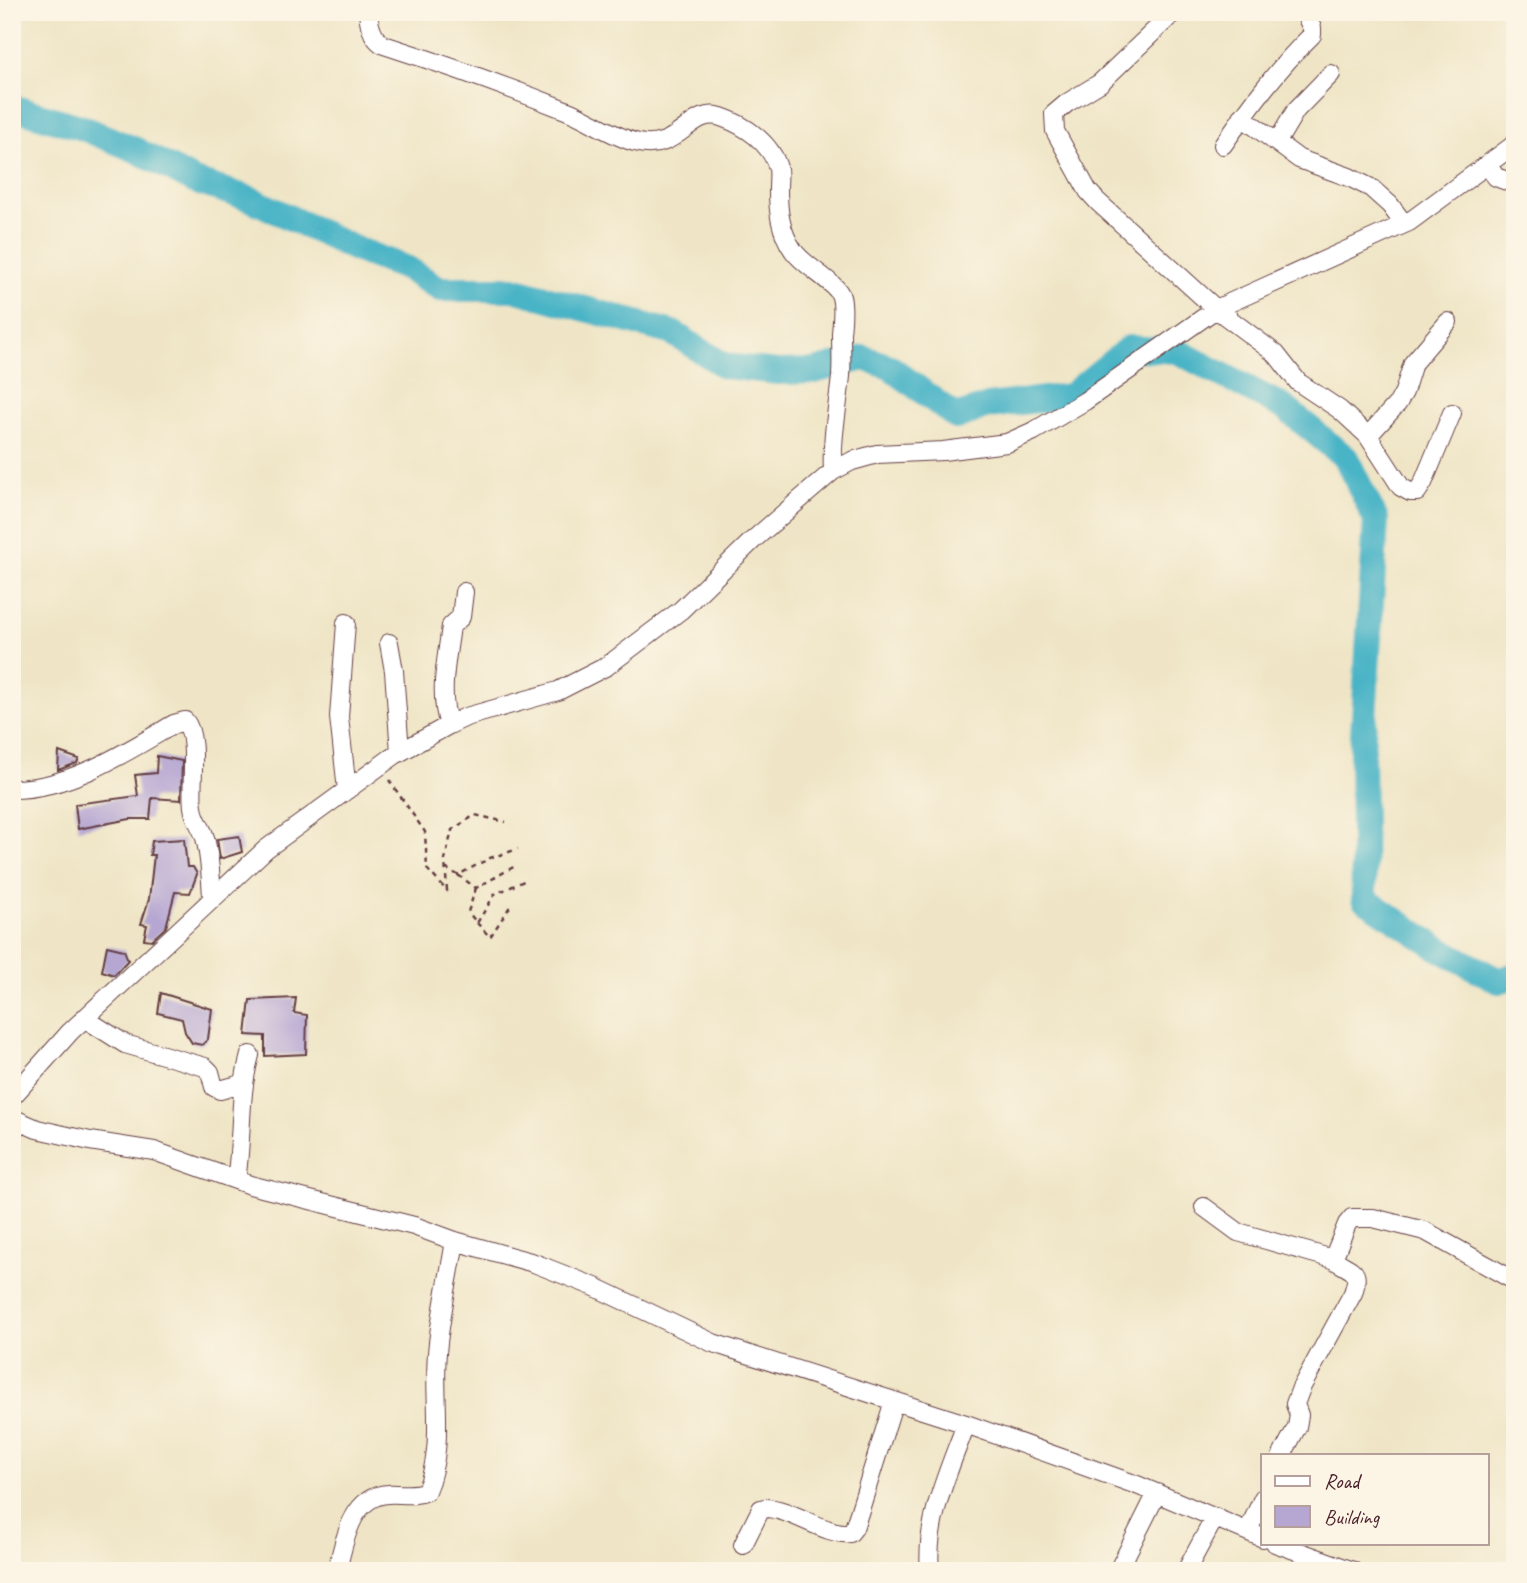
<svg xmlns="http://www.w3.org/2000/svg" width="1527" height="1583" viewBox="0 0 1527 1583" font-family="Caveat,sans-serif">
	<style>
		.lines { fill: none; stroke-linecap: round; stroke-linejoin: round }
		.river { stroke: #48b4c6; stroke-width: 26 }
		.building { fill: #b5a6d2 }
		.minor-casing { stroke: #633d42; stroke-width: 20 }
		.path { stroke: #633d42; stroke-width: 2.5; stroke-dasharray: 5 5; stroke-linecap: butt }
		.minor { stroke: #fff; stroke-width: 18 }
	</style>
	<rect width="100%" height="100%" fill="#fcf5e5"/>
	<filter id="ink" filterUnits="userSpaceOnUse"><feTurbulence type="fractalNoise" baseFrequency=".0143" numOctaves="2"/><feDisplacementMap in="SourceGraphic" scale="14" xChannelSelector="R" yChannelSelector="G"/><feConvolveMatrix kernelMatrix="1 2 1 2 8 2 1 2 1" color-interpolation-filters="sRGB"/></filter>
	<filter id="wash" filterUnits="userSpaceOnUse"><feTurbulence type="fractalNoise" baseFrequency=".00686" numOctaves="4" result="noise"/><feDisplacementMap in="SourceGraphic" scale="28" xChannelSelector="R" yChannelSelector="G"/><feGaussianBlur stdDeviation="1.57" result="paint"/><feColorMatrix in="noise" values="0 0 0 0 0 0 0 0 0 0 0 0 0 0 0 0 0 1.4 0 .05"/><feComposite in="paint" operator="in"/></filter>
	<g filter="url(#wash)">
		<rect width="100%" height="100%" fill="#efe5c6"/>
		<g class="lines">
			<path class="river" d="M 12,107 L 83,128 L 136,150 L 194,181 L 251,199 L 355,249 L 408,269 L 440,289 L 513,289 L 673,333 L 725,366 L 778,372 L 814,371 L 864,358 L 890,367 L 956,417 L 988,406 L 1070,396 L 1129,348 L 1177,351 L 1285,408 L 1346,458 L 1376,520 L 1362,751 L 1364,899 L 1438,948 L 1499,981 L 1515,975"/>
		</g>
		<g id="blocks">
			<path class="building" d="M 59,752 L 79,759 L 77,763 L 58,770 Z
				M 157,756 L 182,761 L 181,800 L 152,798 L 150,819 L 130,819 L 78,829 L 75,804 L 138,796 L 135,775 L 156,773 Z
				M 239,836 L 242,852 L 220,859 L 217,839 Z
				M 184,839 L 187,867 L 193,867 L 197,874 L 190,893 L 175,892 L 166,927 L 152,940 L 144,939 L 147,925 L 141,924 L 149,899 L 154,855 L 150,855 L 152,841 Z
				M 107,946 L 124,950 L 128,960 L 114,975 L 102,971 Z
				M 161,993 L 212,1009 L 208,1039 L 202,1045 L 192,1043 L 185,1032 L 182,1019 L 158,1013 Z
				M 296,998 L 294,1013 L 307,1015 L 306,1054 L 265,1056 L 265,1036 L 246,1035 L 250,1000 Z"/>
		</g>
	</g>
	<g filter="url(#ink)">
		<use href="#blocks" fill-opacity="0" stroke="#633d42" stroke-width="2"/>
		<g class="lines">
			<g class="minor-casing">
				<path id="minor" d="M 368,12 C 369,25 372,39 384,45 C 446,65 508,87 568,111 C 591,120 612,136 635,142 C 678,155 690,106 721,117 C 745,125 771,143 778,168 C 779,174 778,183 778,189 C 778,211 780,231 793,250 C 803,266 838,283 841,297 C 844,308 842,322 841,333 C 841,348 842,362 841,376 C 838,407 831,439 833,471
					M 1174,12 L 1100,83 L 1067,103 L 1054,114 L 1055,131 L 1088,191 L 1098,202 L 1216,309 L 1276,354 L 1298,382 L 1340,410 L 1368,436 L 1401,487 L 1410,492 L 1417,492 L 1423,483 L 1452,413
					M 1242,117 L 1299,159 L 1349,177 L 1371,188 L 1390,205 L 1404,224
					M 1277,142 L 1296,110 L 1331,74
					M 1223,145 C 1250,106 1278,68 1312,35 L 1312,28 L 1304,12
					M 1487,165 L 1496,177 L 1515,184
					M 1368,436 L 1398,403 L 1404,392 L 1413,363 L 1448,322
					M 346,623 L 339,717 L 347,790
					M 389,643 L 394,671 L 400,752
					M 449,725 C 438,693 447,659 451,626 L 461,617 L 464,592
					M 12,789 C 70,789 126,752 174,724 L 185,721 C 199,737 190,787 193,807 C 194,819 202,827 205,838 C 210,857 211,878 212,898
					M 84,1018 L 125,1044 L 205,1067 L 210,1072 L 214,1087 L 220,1090 L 242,1084
					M 12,1097 L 70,1032 L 266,849 L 395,755 L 449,725 L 466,717 L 558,691 L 607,666 L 681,610 L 753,540 L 833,471 L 852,461 L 877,454 L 943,451 L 1007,443 L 1034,431 L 1085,401 L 1216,309 L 1409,222 L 1515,144
					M 12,1118 L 37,1129 L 90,1141 L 154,1151 L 250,1185 L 414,1226 L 455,1241 L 534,1263 L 595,1287 L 713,1343 L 966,1424 L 1137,1485 L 1263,1538
					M 236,1180 C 243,1137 238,1098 250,1055
					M 1204,1207 L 1238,1232 L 1333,1259
					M 1282,1455 L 1297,1427 L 1299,1415 L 1295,1404 L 1301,1388 L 1353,1293 C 1361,1269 1352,1272 1333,1259 L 1347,1224 L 1352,1218 L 1373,1218 L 1425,1231 L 1515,1281
					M 1248,1531 L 1263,1498
					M 1275,1543 L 1353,1571
					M 743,1545 L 761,1509 L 765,1508 C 791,1508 826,1536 850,1533 L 854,1528 L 859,1513 L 894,1401
					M 337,1571 C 344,1542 351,1496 388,1494 C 401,1493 414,1497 426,1491 C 445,1448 433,1398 437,1353 C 440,1316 449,1278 455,1241
					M 930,1571 C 925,1520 949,1471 966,1424
					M 1118,1571 L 1157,1493
					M 1186,1571 L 1215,1517"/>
			</g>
			<path class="path" d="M 389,780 L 425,832 L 427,869 L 447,891 L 445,860 L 452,830 L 475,815 L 506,822
				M 445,868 L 458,875 L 490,858 L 518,849
				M 458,875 L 476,888 L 517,865
				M 476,888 L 468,912 L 477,923 L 495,894 L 524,881
				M 477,923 L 490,937 L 511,905"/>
			<use href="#minor" class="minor"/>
		</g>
	</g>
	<rect width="1527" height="1583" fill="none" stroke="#fcf5e5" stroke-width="42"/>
	<rect x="1261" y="1454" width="228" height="91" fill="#fcf5e5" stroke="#b59f9b" stroke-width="2"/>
	<rect x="1275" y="1476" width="35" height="10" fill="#ffffff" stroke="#b59f9b" stroke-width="2"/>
	<text x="1324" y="1488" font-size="21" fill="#4a1f2b">Road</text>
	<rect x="1275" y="1506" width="35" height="21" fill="#b5a6d2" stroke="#b59f9b" stroke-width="2"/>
	<text x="1324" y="1524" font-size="21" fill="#4a1f2b">Building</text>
</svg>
